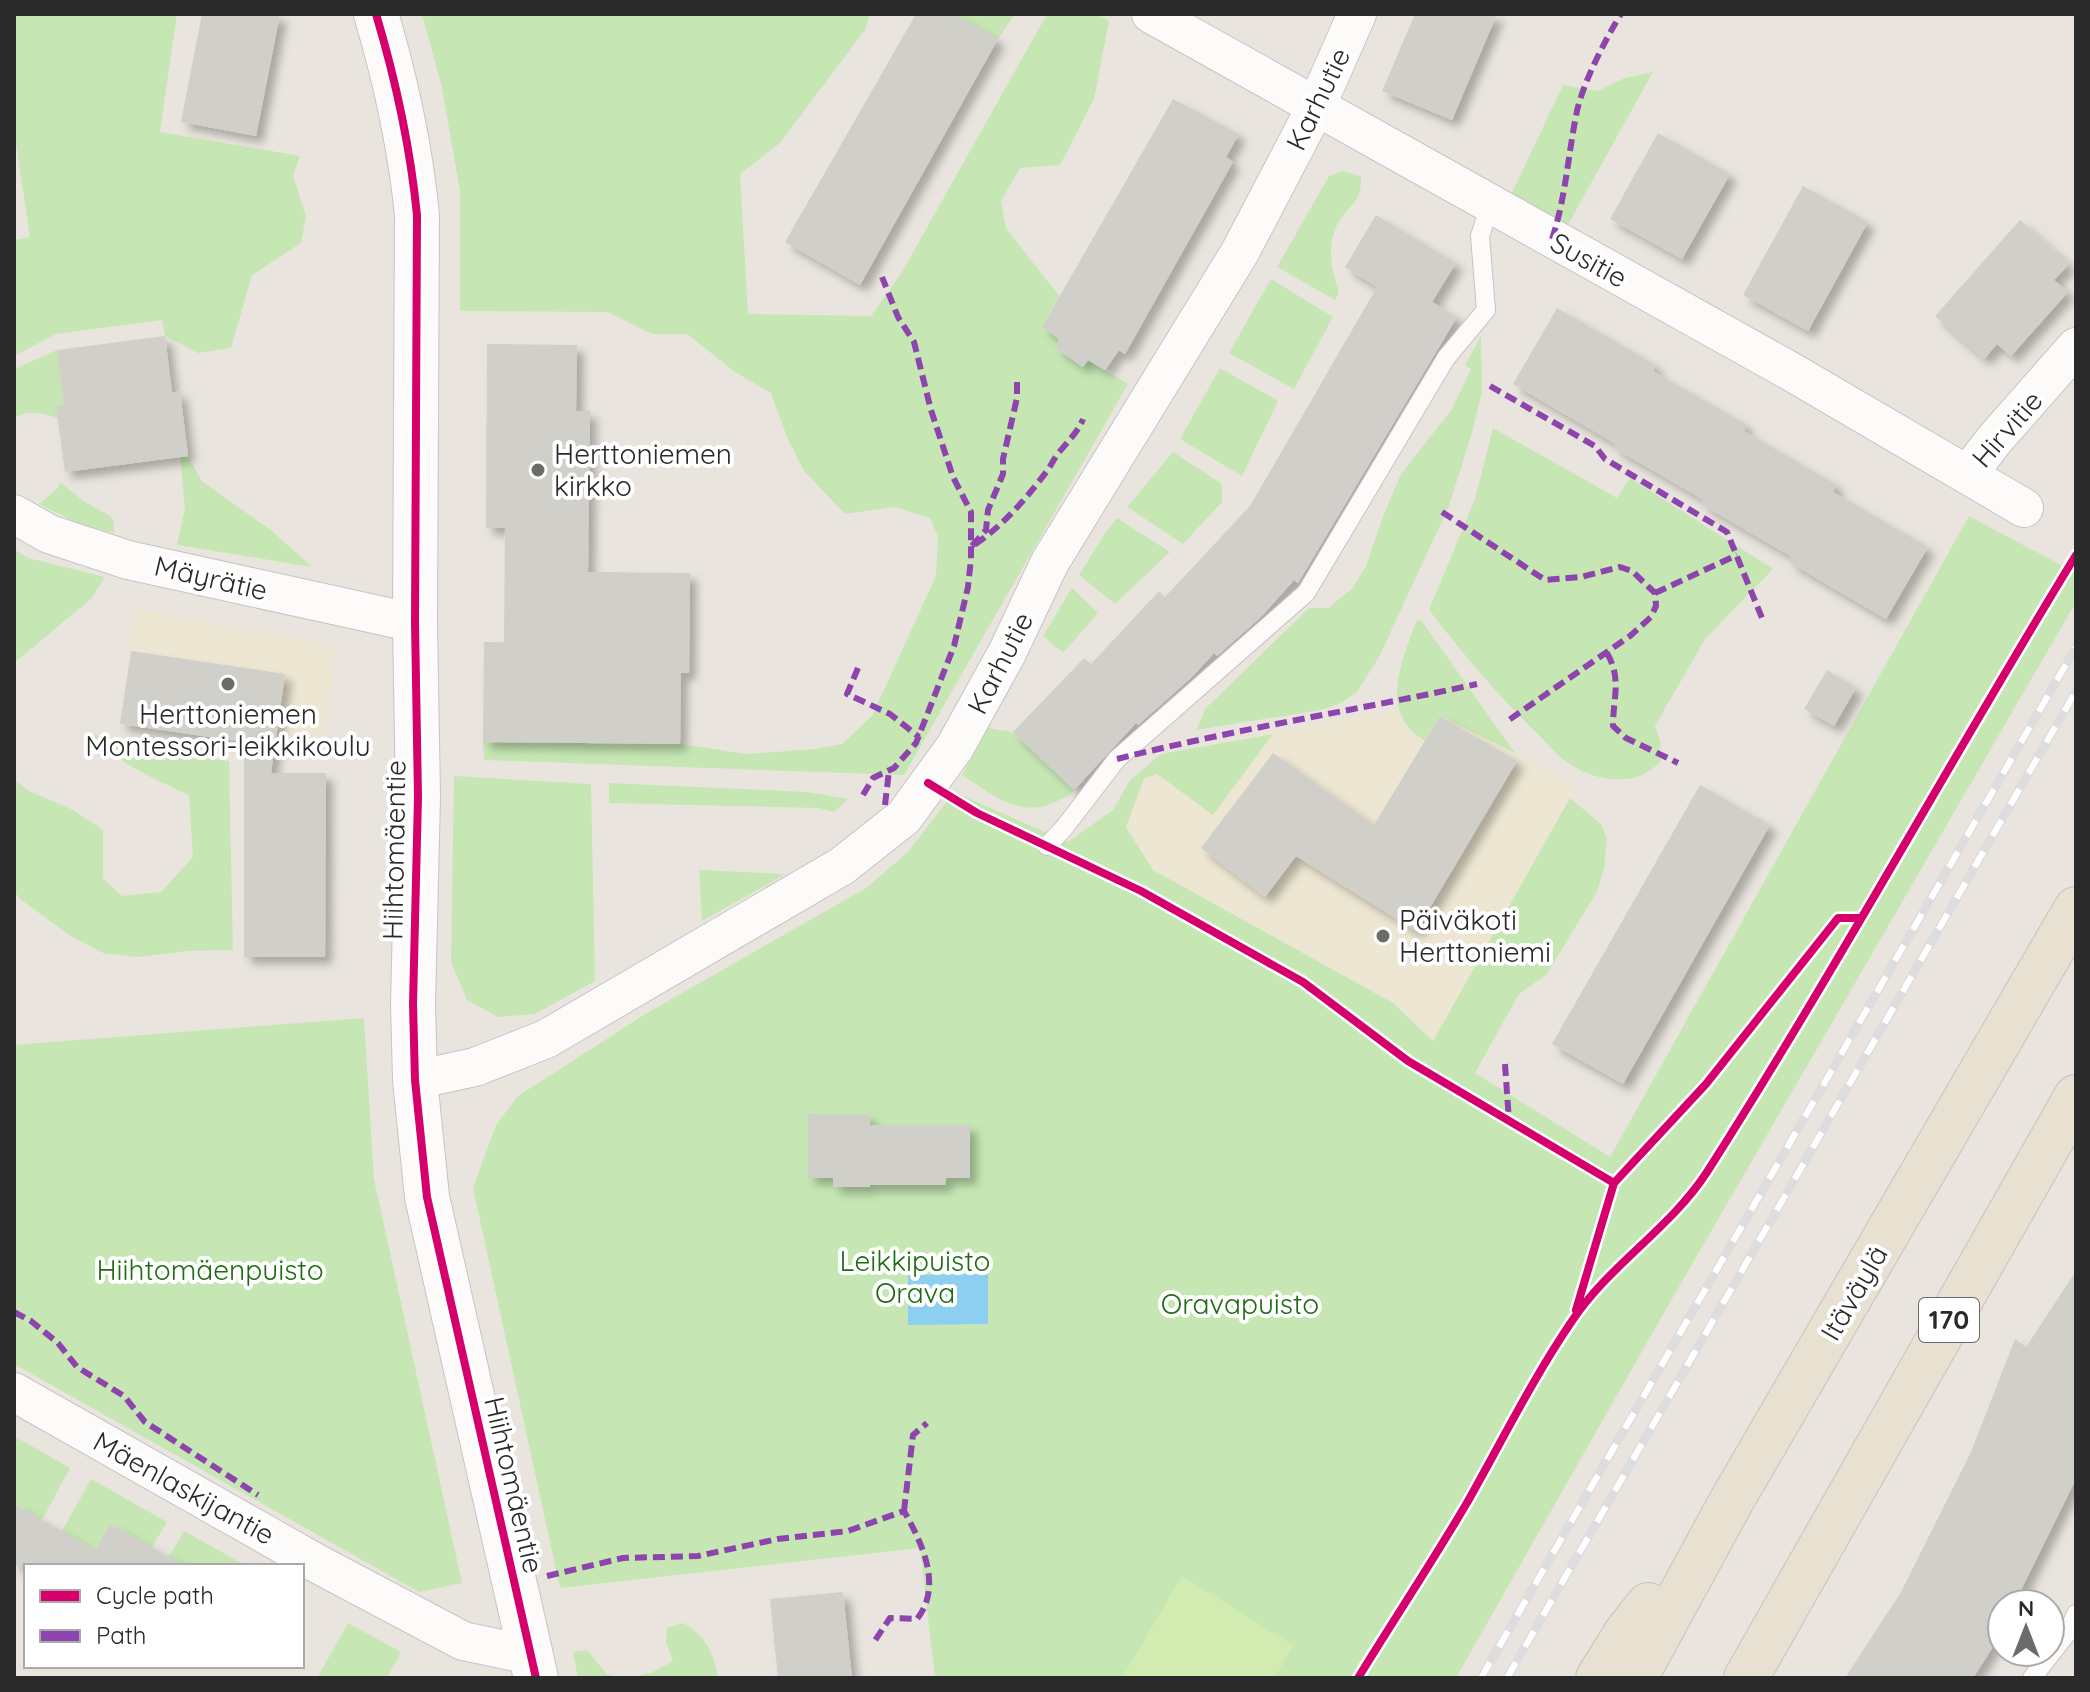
<svg xmlns="http://www.w3.org/2000/svg" width="2090" height="1692" viewBox="0 0 2090 1692" font-family="Quicksand,sans-serif">
	<style>
		.education { fill: #ede6d2 }
		.green { fill: #c6e7b4 }
		.pitch { fill: #d2ebb1 }
		.water { fill: #8dcff0 }
		.building { fill: #d1cfca; filter: url(#shadow) }
		.lines { fill: none; stroke-linecap: round; stroke-linejoin: round }
		.service-casing { stroke: #c6c4c5; stroke-width: 20 }
		.minor-casing { stroke: #c6c4c5; stroke-width: 40 }
		.tertiary-casing { stroke: #c6c4c5; stroke-width: 46 }
		.trunk-casing { stroke: #c4c3c0; stroke-width: 46 }
		.service { stroke: #fcfbfa; stroke-width: 18 }
		.minor { stroke: #fcfbfa; stroke-width: 38 }
		.tertiary { stroke: #fcfbfa; stroke-width: 44 }
		.trunk { stroke: #e8e1d2; stroke-width: 44 }
		.rail-casing { stroke: #dddddf; stroke-width: 9 }
		.rail { stroke: #fff; stroke-width: 6; stroke-dasharray: 18; stroke-linecap: butt }
		.quiet { stroke: #8e44ad; stroke-width: 6; stroke-dasharray: 12 6; stroke-linecap: butt }
		.cycleway-casing { stroke: #fff; stroke-width: 13 }
		.cycleway { stroke: #d6006c; stroke-width: 8 }
		.poi-dot { fill: #6d6b69; stroke: #fff; stroke-width: 3 }
		.labels { text-anchor: middle; stroke-width: 8; stroke-linejoin: round; paint-order: stroke }
		.shield { fill: #fff; stroke: #6a6a6a; stroke-width: 2 }
		.shield-label { font-size: 26px; font-weight: bold; fill: #2a2a2a }
		.street-label { font-size: 28px; fill: #2a2a2a; stroke: #fff }
		.poi-label { font-size: 28px; fill: #2a2a2a; stroke: #fff; text-anchor: start }
		.park-label { font-size: 28px; fill: #206c14; stroke: #fff }
	</style>
	<defs>
		<filter id="shadow"><feDropShadow dx="7" dy="7" stdDeviation="4" flood-color="#0004"/></filter>
	</defs>
	<rect width="100%" height="100%" fill="#e9e5de"/>
	<path class="education" d="M 134,609 L 335,645 L 324,755 L 120,724 Z
		M 1429,703 L 1576,787 L 1433,1042 L 1393,1003 L 1153,870 L 1126,827 L 1130,780 L 1161,754 Z"/>
	<path class="green" d="M 14,14 L 177,14 L 160,132 L 300,156 L 293,175 L 306,217 L 301,243 L 252,275 L 231,348 L 198,353 L 165,336 L 162,320 L 56,334 L 14,356 L 14,240 L 30,237 L 14,131 Z
		M 422,14 L 870,14 L 865,30 L 780,143 L 740,174 L 748,314 L 871,316 L 902,272 L 1047,14 L 1097,14 L 1109,21 L 1094,99 L 1060,165 L 1020,168 L 1001,201 L 1006,228 L 1059,296 L 1042,327 L 1059,339 L 1056,348 L 1082,367 L 1088,360 L 1128,384 L 904,775 L 484,760 L 483,742 L 680,744 L 747,754 L 815,749 L 842,744 L 872,716 L 936,576 L 938,537 L 930,518 L 895,507 L 845,514 L 804,471 L 787,437 L 771,393 L 735,372 L 687,334 L 652,334 L 607,312 L 460,311 L 460,191 L 442,88 Z
		M 953,14 L 1015,14 L 998,39 Z
		M 1653,72 L 1565,230 L 1509,199 L 1563,85 L 1598,91 L 1625,78 Z
		M 1342,171 L 1361,176 C 1362,205 1348,204 1337,225 C 1326,247 1332,271 1339,293 L 1335,300 L 1277,267 L 1329,176 Z
		M 1271,279 L 1333,317 L 1294,389 L 1229,353 Z
		M 1481,336 L 1482,391 L 1472,433 L 1449,506 L 1379,657 L 1357,692 L 1341,703 L 1321,710 L 1196,730 L 1206,708 L 1309,608 L 1328,608 L 1352,589 L 1366,566 L 1384,514 L 1401,474 L 1452,409 L 1471,369 L 1465,365 Z
		M 57,350 L 64,405 L 58,418 C 42,413 29,409 14,418 L 14,369 Z
		M 1220,368 L 1278,401 L 1242,476 L 1180,439 Z
		M 1493,428 L 1617,498 L 1630,478 L 1773,569 L 1705,639 L 1655,726 L 1660,740 L 1661,761 C 1638,788 1598,782 1571,765 C 1559,758 1549,745 1539,735 C 1499,697 1463,654 1429,610 L 1475,499 Z
		M 1173,452 L 1222,484 L 1222,502 L 1183,544 L 1127,507 Z
		M 180,457 L 188,457 L 202,481 L 272,531 L 312,567 L 177,545 L 185,509 Z
		M 60,482 L 85,502 L 110,516 L 114,522 L 114,533 L 79,524 L 39,504 L 58,488 Z
		M 1969,516 L 2076,573 L 2076,602 L 1665,1311 L 1456,1678 L 935,1678 L 920,1548 L 560,1588 L 473,1188 L 496,1125 L 518,1096 L 647,1013 L 866,888 L 908,852 L 954,792 L 1068,842 L 1113,810 L 1130,780 L 1161,754 L 1273,734 L 1213,815 L 1157,774 L 1144,779 L 1126,827 L 1153,870 L 1393,1003 L 1433,1041 L 1570,798 L 1601,824 L 1607,839 L 1604,868 L 1597,892 L 1546,975 L 1519,994 L 1475,1073 L 1610,1157 Z
		M 1117,518 L 1170,552 L 1115,604 L 1079,575 L 1105,533 Z
		M 14,549 L 28,558 L 105,577 L 91,599 L 14,663 Z
		M 1072,588 L 1098,613 L 1063,653 L 1043,636 Z
		M 1421,620 L 1515,753 L 1440,716 L 1425,741 C 1378,713 1401,663 1416,622 Z
		M 988,728 L 1013,732 L 1074,790 C 1068,797 1061,799 1053,803 C 1017,818 990,793 962,775 Z
		M 87,732 L 136,749 L 229,761 L 233,950 L 188,951 L 137,957 L 103,953 L 69,935 L 20,899 L 14,891 L 14,779 L 29,791 L 73,810 L 103,830 L 103,878 L 122,896 L 161,892 L 193,857 L 189,795 C 152,778 116,762 87,732 Z
		M 454,776 L 591,784 L 595,981 L 535,1014 L 498,1017 L 467,1000 L 451,962 Z
		M 609,783 L 807,792 L 848,799 L 834,812 L 819,808 L 609,803 Z
		M 699,870 L 786,874 L 702,921 Z
		M 364,1018 L 374,1179 L 462,1583 L 419,1592 L 14,1364 L 14,1045 Z
		M 14,1436 L 70,1468 L 42,1520 L 14,1504 Z
		M 91,1479 L 167,1522 L 152,1547 L 110,1524 L 95,1550 L 62,1531 Z
		M 184,1531 L 247,1566 L 185,1566 L 169,1557 Z
		M 348,1623 L 401,1652 L 387,1678 L 317,1678 Z
		M 683,1623 C 705,1634 715,1655 718,1678 L 630,1678 L 653,1672 L 673,1661 L 666,1642 L 667,1628 Z
		M 587,1650 L 607,1674 L 620,1678 L 578,1678 L 573,1652 Z"/>
	<path class="pitch" d="M 1182,1576 L 1294,1646 L 1274,1678 L 1122,1678 Z"/>
	<path class="water" d="M 988,1274 L 988,1324 L 908,1325 L 908,1275 Z"/>
	<path class="building" d="M 202,14 L 280,14 L 256,136 L 181,122 Z
		M 916,14 L 953,14 L 998,39 L 860,285 L 785,242 Z
		M 1415,14 L 1497,14 L 1452,120 L 1382,91 Z
		M 1173,99 L 1239,134 L 1226,157 L 1233,162 L 1125,354 L 1119,350 L 1105,370 L 1088,360 L 1083,367 L 1056,348 L 1059,339 L 1042,327 Z
		M 1658,133 L 1730,174 L 1682,259 L 1610,219 Z
		M 1803,186 L 1868,222 L 1808,331 L 1743,295 Z
		M 1376,215 L 1456,263 L 1432,302 L 1457,317 L 1298,583 L 1294,580 L 1262,616 L 1217,656 L 1214,653 L 1191,678 L 1138,725 L 1136,723 L 1074,790 L 1013,732 L 1084,658 L 1091,664 L 1159,591 L 1165,597 L 1250,506 L 1377,287 L 1345,267 Z
		M 2020,220 L 2069,264 L 2054,280 L 2068,292 L 2011,356 L 1997,344 L 1984,359 L 1935,316 Z
		M 1557,308 L 1656,365 L 1653,371 L 1747,425 L 1744,431 L 1837,485 L 1833,492 L 1928,547 L 1886,619 L 1789,562 L 1792,557 L 1701,504 L 1704,500 L 1614,448 L 1616,444 L 1513,384 Z
		M 165,336 L 172,393 L 180,391 L 188,456 L 65,472 L 56,406 L 64,405 L 57,350 Z
		M 487,344 L 577,345 L 576,411 L 590,411 L 588,572 L 690,573 L 689,673 L 681,673 L 680,744 L 483,742 L 484,642 L 504,642 L 505,528 L 486,528 Z
		M 131,651 L 285,674 L 271,773 L 326,773 L 325,957 L 244,957 L 244,742 L 120,724 Z
		M 1827,670 L 1856,688 L 1834,726 L 1804,709 Z
		M 1440,716 L 1517,761 L 1416,931 L 1296,856 L 1265,897 L 1201,848 L 1273,753 L 1374,825 Z
		M 1700,785 L 1770,825 L 1623,1084 L 1552,1044 Z
		M 808,1114 L 870,1115 L 870,1125 L 970,1125 L 970,1178 L 946,1178 L 945,1185 L 870,1185 L 870,1187 L 833,1187 L 833,1178 L 808,1178 Z
		M 2076,1271 L 2076,1479 L 2014,1604 L 2002,1604 L 2002,1628 L 1991,1650 L 1973,1678 L 1845,1678 L 1901,1592 L 1971,1452 L 2015,1339 L 2026,1347 Z
		M 14,1504 L 95,1550 L 110,1524 L 186,1566 L 14,1566 Z
		M 843,1592 L 852,1678 L 778,1678 L 770,1599 Z"/>
	<g class="lines">
		<g class="service-casing">
			<path id="service" d="M 1047,846 L 1064,828 L 1117,759 L 1306,593 L 1446,358 L 1486,310 L 1480,236 L 1490,205
				M 2032,1678 L 2068,1632 L 2076,1614"/>
		</g>
		<g class="minor-casing">
			<path id="minor" d="M 1151,14 L 1790,371 L 2024,508
				M 1968,474 L 1995,439 L 2076,347
				M 14,514 L 49,534 L 128,560 L 415,623
				M 415,1080 L 475,1067 L 546,1039 L 842,866 L 904,817 L 955,747 L 1007,653 L 1050,562 L 1240,252 L 1316,107 L 1357,14
				M 14,1392 L 316,1563 L 463,1641 L 530,1655"/>
		</g>
		<g class="tertiary-casing">
			<path id="tertiary" d="M 376,14 C 396,81 410,145 417,215 L 415,623 L 418,797 L 413,1004 L 415,1080 L 427,1197 L 536,1678"/>
		</g>
		<g class="trunk-casing">
			<path id="trunk" d="M 1598,1678 L 1626,1633 L 1648,1605
				M 1635,1678 L 1732,1500 L 2076,909
				M 1746,1678 L 2076,1097"/>
		</g>
		<use href="#service" class="service"/>
		<use href="#minor" class="minor"/>
		<use href="#tertiary" class="tertiary"/>
		<use href="#trunk" class="trunk"/>
		<g class="rail-casing">
			<path id="rail" d="M 1481,1678 L 2076,647
				M 1507,1678 L 2076,691"/>
		</g>
		<use href="#rail" class="rail"/>
		<path class="quiet" d="M 1552,239 C 1566,197 1568,154 1577,111 C 1583,83 1606,38 1621,14
			M 1017,382 L 1017,398 L 1003,459 L 1003,474 L 988,510 L 986,530 L 971,547 C 1002,527 1025,500 1047,471 C 1052,464 1055,456 1061,450 C 1069,440 1078,432 1083,419
			M 1490,386 L 1595,446 L 1605,459 L 1727,532 L 1762,618
			M 1442,512 L 1545,580 L 1581,577 L 1620,567 L 1632,571 L 1655,593 L 1656,606 L 1651,617 L 1630,636 L 1506,722
			M 1655,593 L 1737,555
			M 1607,653 C 1622,679 1613,698 1613,726 L 1626,738 L 1678,763
			M 858,668 L 847,694 L 890,714 L 919,737
			M 1117,759 C 1236,729 1357,710 1477,684
			M 863,795 L 873,778 L 894,768 L 916,743 L 954,646 L 968,587 L 971,559 L 971,512 L 953,477 L 931,410 L 914,342 L 898,317 L 882,277
			M 885,805 L 889,771
			M 1505,1064 L 1509,1121
			M 14,1312 L 31,1321 L 58,1343 L 77,1367 L 124,1396 L 145,1422 L 258,1495
			M 904,1511 L 913,1435 L 927,1423
			M 547,1576 L 623,1558 L 698,1556 L 778,1539 L 848,1531 L 904,1511 C 922,1543 943,1586 917,1619 L 890,1618 L 874,1642"/>
		<g class="cycleway-casing">
			<path id="cycleway" d="M 376,14 C 396,81 410,145 417,215 L 415,623 L 418,797 L 413,1004 L 415,1080 L 427,1197 L 536,1678
				M 928,783 L 977,813 L 1141,891 L 1303,982 L 1408,1061 L 1614,1183
				M 1576,1310 L 1614,1183 L 1706,1084 L 1838,918 L 1861,918
				M 1358,1678 C 1394,1619 1433,1561 1468,1501 C 1502,1441 1533,1378 1572,1321 C 1609,1265 1670,1229 1707,1172 C 1836,970 1951,759 2076,555"/>
		</g>
		<use href="#cycleway" class="cycleway"/>
	</g>
	<g class="poi-dot">
		<circle cx="538" cy="470" r="8"/>
		<circle cx="228" cy="684" r="8"/>
		<circle cx="1383" cy="936" r="8"/>
	</g>
	<g class="labels">
		<rect class="shield" x="1919" y="1298" width="60" height="44" rx="6"/>
		<g class="shield-label">
			<text x="1949" y="1329">170</text>
		</g>
		<g class="street-label">
			<text transform="translate(1318 99) rotate(-64)" y="10">Karhutie</text>
			<text transform="translate(1589 260) rotate(29)" y="10">Susitie</text>
			<text transform="translate(2007 429) rotate(-49)" y="10">Hirvitie</text>
			<text transform="translate(211 578) rotate(13)" y="10">Mäyrätie</text>
			<text transform="translate(1000 663) rotate(-63)" y="10">Karhutie</text>
			<text transform="translate(394 850) rotate(-89)" y="10">Hiihtomäentie</text>
			<text transform="translate(1854 1293) rotate(-60)" y="10">Itäväylä</text>
			<text transform="translate(514 1485) rotate(77)" y="10">Hiihtomäentie</text>
			<text transform="translate(184 1488) rotate(29)" y="10">Mäenlaskijantie</text>
		</g>
		<g class="poi-label">
			<text x="554" y="464">Herttoniemen<tspan x="554" dy="32">kirkko</tspan></text>
			<text x="228" y="724" text-anchor="middle">Herttoniemen<tspan x="228" dy="32">Montessori-leikkikoulu</tspan></text>
			<text x="1399" y="930">Päiväkoti<tspan x="1399" dy="32">Herttoniemi</tspan></text>
		</g>
		<g class="park-label">
			<text x="915" y="1271">Leikkipuisto<tspan x="915" dy="32">Orava</tspan></text>
			<text x="210" y="1280">Hiihtomäenpuisto</text>
			<text x="1240" y="1314">Oravapuisto</text>
		</g>
	</g>
	<rect width="2090" height="1692" fill="none" stroke="#2a2a2a" stroke-width="32"/>
	<rect x="24" y="1564" width="280" height="104" fill="#ffffff" stroke="#aaaaaa" stroke-width="2"/>
	<rect x="40" y="1590" width="40" height="12" fill="#d6006c" stroke="#aaaaaa" stroke-width="2"/>
	<text x="96" y="1604" font-size="24" fill="#2a2a2a">Cycle path</text>
	<rect x="40" y="1630" width="40" height="12" fill="#8e44ad" stroke="#aaaaaa" stroke-width="2"/>
	<text x="96" y="1644" font-size="24" fill="#2a2a2a">Path</text>
	<g transform="translate(2026 1628)"><circle r="38" fill="#ffffff" stroke="#aaaaaa" stroke-width="2"/>
	<path d="M0-6L14 30L0 20L-14 30Z" fill="#6d6b69"/>
	<text y="-12" font-size="22" font-weight="bold" text-anchor="middle" fill="#2a2a2a">N</text>
	</g>
</svg>
